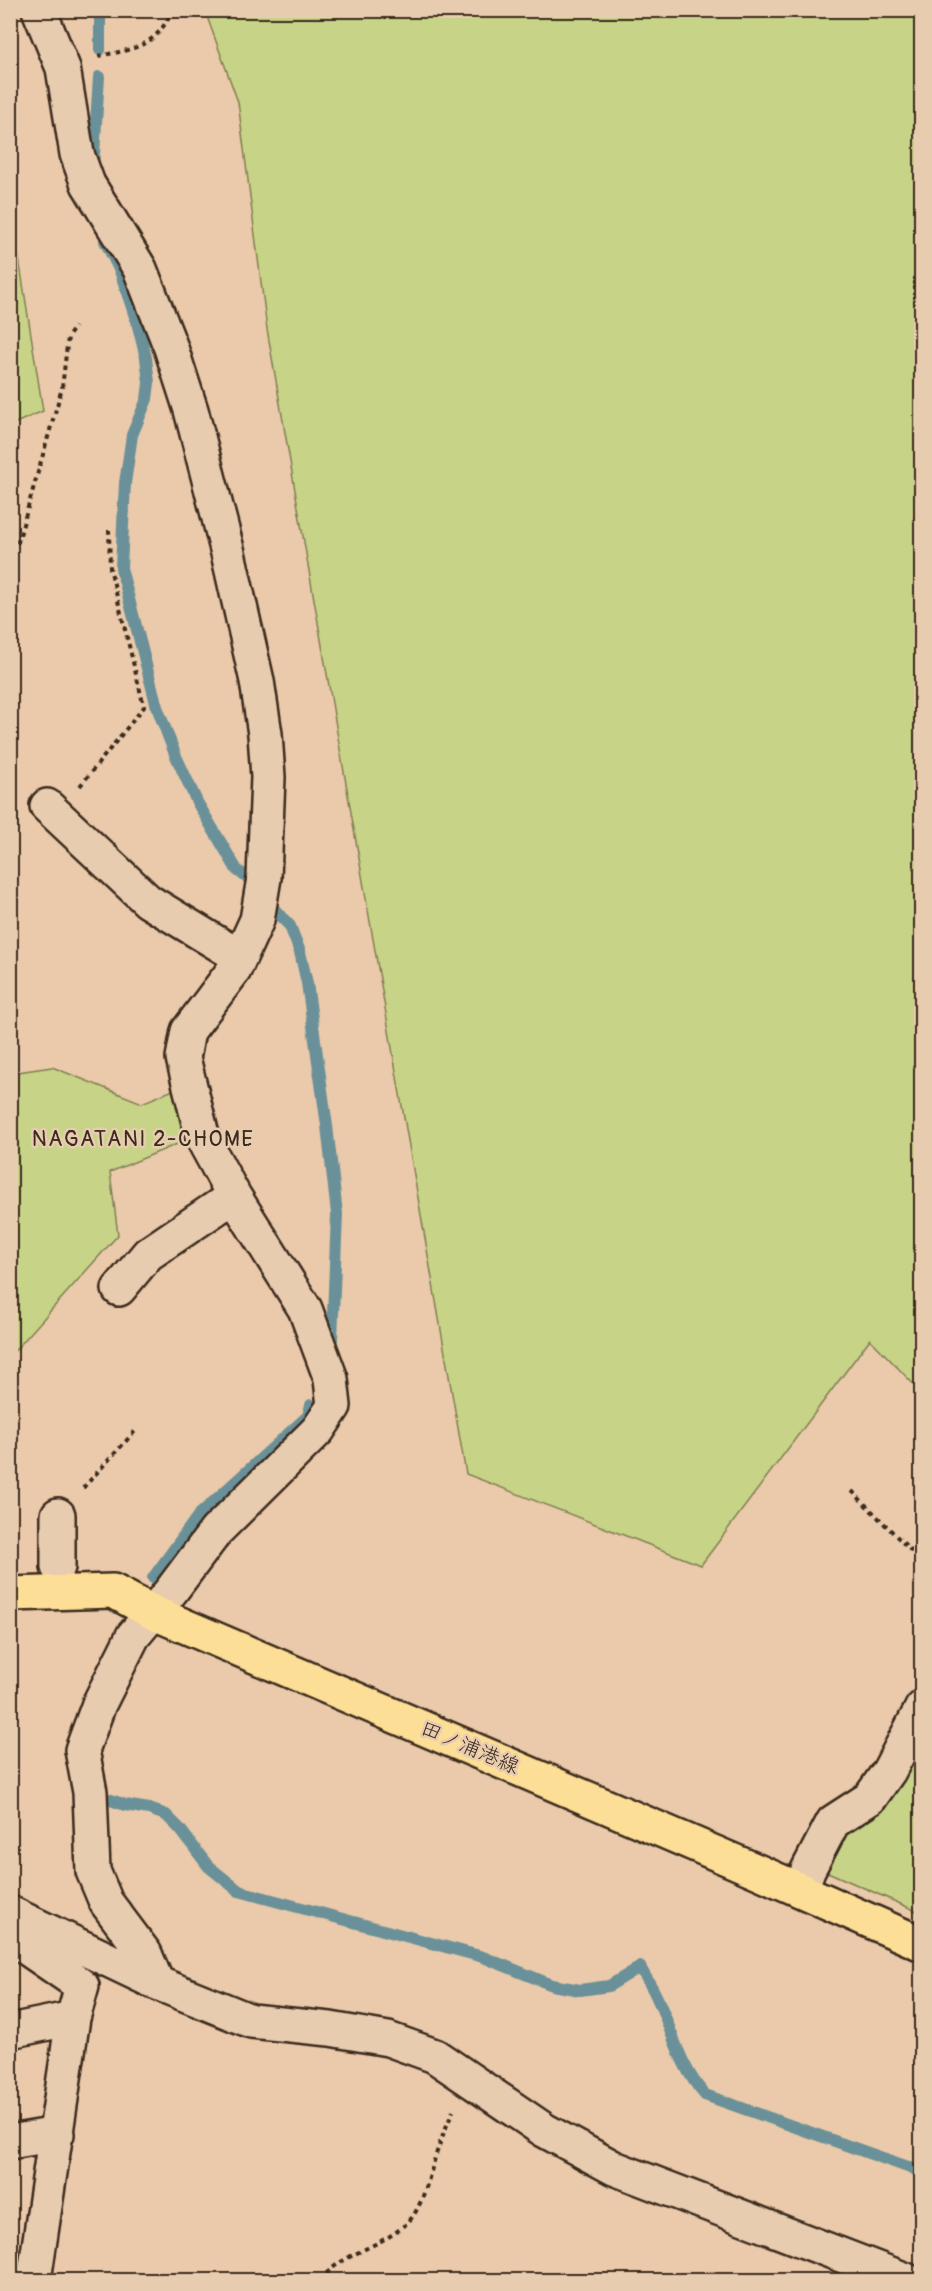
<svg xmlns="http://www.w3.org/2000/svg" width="932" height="2291" viewBox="0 0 932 2291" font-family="Pangolin,'Klee One',sans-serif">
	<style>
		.green { fill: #c7d387; stroke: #817e52; stroke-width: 1.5 }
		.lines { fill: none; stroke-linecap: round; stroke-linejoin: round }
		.stream { stroke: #6b9199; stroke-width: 12 }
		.minor-casing { stroke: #3b2a1e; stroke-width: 38 }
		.major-casing { stroke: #3b2a1e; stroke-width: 38 }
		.path { stroke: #3b2a1e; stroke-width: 4; stroke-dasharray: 4.5 4.5; stroke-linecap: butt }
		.minor { stroke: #e8ccaf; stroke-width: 33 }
		.major { stroke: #fdde96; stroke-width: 33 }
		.labels { text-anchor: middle; stroke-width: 5; stroke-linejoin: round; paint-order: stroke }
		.street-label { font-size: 21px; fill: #3b2a1e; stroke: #e8ccaf }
		.neighbourhood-label { font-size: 22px; letter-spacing: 1.5px; fill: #3b2a1e; stroke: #e8ccaf }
	</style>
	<rect width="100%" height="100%" fill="#eacaaa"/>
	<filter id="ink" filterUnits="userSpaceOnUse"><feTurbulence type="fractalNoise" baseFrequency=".0167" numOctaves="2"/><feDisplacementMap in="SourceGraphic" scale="12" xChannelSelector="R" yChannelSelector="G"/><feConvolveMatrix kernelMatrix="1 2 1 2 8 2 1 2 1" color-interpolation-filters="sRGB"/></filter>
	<g filter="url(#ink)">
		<path class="green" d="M 205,11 L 921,11 L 921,1392 L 870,1339 L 701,1565 L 466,1474 L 267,329 L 238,102 Z
			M 11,208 L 43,411 L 11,425 L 10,425 Z
			M 52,1067 L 142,1103 L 173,1090 L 187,1140 L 110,1172 L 118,1235 L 11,1355 L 11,1073 Z
			M 921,1725 L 921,1913 L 821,1869 L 841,1825 Z"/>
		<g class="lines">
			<path class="stream" d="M 100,10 L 100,50
				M 93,169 L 99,77
				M 105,241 L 120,271 L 138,326 L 146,358 L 149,383 L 147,399 L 132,435 L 125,483 L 121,568 L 157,707 L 175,754 L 197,802 L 237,870 L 254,883
				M 270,905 L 290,926 L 300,952 L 307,983 L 327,1126 L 337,1214 L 332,1340
				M 153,1578 L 198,1516 L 308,1416 L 311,1405
				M 97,1795 L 125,1805 L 149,1809 L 166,1815 L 180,1829 L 208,1866 L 239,1891 L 483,1957 L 552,1985 L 580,1990 L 609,1986 L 640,1967 C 646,1978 653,1988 658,2000 C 673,2033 680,2067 705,2095 L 922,2172"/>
			<g class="minor-casing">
				<path id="minor" d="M 39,10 L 63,68 L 77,154 L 88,184 L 140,269 L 171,348 L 191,410 L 228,553 L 257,681 L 265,734 L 268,777 L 264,878 L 257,920 L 234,970 L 188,1031 L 183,1058 L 203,1139 L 234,1196 L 305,1309 L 331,1379 L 334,1406 L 318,1430 L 216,1531 L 171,1591 L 133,1636 L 99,1704 L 82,1750 L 90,1792 L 93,1871 L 106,1902 L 145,1954 L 157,1983
					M 47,806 L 148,901 L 240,957
					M 119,1289 L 148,1254 L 234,1196
					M 58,1515 L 58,1567
					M 801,1890 L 808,1870 L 833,1822 L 870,1798 L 889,1771 L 922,1708
					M 10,1913 L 157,1983 L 251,2021 L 330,2029 L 388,2039 L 435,2056 L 544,2130 L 614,2168 L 906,2280
					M 10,1919 L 18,1942 L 82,1986 L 73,2018 L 34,2280
					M 10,2031 L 73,2018
					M 10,2142 L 57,2134"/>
			</g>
			<g class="major-casing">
				<path id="major" d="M 10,1594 L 113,1591 L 152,1612 L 757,1871 L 922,1944"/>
			</g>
			<path class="path" d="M 98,56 C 130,50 153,48 169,17
				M 10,549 L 18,542 L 62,388 L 68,337 L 75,327
				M 80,786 L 144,707 L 110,568 L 109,530
				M 83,1488 L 137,1429
				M 852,1491 L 922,1562
				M 320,2280 C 343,2253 378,2248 404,2226 C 424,2210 430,2169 439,2146 C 443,2134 448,2123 453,2111"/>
			<use href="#minor" class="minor"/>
			<use href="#major" class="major"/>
		</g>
	</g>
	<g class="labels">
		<g class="street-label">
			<text transform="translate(470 1747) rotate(23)" y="7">田ノ浦港線</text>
		</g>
		<g class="neighbourhood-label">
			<text x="143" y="1146">NAGATANI 2-CHOME</text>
		</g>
	</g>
	<rect width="932" height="2291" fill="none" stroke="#e8ccaf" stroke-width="36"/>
	<rect x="18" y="18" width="896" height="2255" fill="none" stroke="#3b2a1e" stroke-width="2" filter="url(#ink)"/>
</svg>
